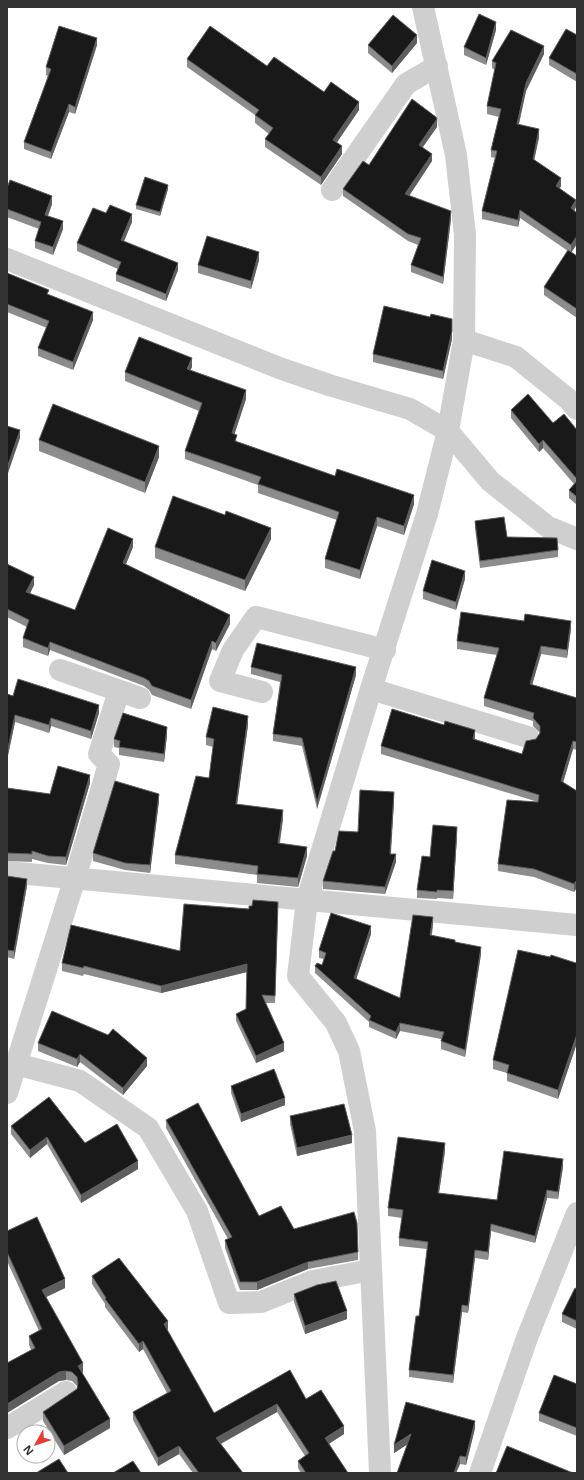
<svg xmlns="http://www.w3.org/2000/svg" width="584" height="1480" viewBox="0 0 584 1480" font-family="'Open Sans',sans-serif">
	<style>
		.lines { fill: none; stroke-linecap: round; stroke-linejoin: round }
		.minor { stroke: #cfcfcf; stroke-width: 22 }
		.wall { fill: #8c8c8c }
		.shaded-wall { fill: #5e5e5e }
		.building { fill: #191919; stroke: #5e5e5e }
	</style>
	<rect width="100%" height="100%" fill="#fff"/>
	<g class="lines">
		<path class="minor" d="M 332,190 L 406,84 L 437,66
			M 7,259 L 282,369 L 329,385 L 410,409 L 448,431 L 490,481 L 548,527 L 577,539
			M 464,340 L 516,357 L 568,399 L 577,409
			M 60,670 L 140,698
			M 371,689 L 528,737
			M 262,692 L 220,681 L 233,650 L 256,617 L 385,650
			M 7,872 L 577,925
			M 16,1064 L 80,1081 L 148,1128 L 197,1211 L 229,1303 L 261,1302 L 313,1281 L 371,1270
			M 7,1093 L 75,878 L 109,764 L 99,754 L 119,691
			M 7,1428 L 66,1392
			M 380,1473 L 365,1131 L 349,1051 L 336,1023 L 298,976 L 307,900 L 371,689 L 427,514 L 448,431 L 464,340 L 465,235 L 456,155 L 423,7
			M 480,1473 L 527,1338 L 577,1213"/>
	</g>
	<path class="wall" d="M 496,30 L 486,65 L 464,55 L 464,47 Z
		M 577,35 L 577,82 L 549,65 L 549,58 Z
		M 417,43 L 392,73 L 368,53 L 368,45 Z
		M 97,45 L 75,114 L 69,112 L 51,159 L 24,149 L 24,142 L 48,76 L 46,75 L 46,67 Z
		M 544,54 L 526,91 L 519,124 L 539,137 L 534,160 L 561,186 L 560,188 L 576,207 L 574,211 L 571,252 L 577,256 L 577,318 L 544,295 L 544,287 L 568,251 L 520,218 L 518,227 L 482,219 L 482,211 L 495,158 L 491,157 L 491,150 L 499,117 L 487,114 L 487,106 L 495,70 L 492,68 L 492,61 Z
		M 187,59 L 267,66 L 324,92 L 359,110 L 337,142 L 342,154 L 321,185 L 265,147 L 265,139 L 269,134 L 255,123 L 255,115 L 187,67 Z
		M 437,127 L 423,147 L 432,161 L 409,196 L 451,219 L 443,284 L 411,272 L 411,265 L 418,245 L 408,241 L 343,196 L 343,189 L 369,165 Z
		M 7,188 L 52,204 L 48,216 L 63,229 L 53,255 L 35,248 L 35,241 L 39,229 L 7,217 Z
		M 168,189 L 160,216 L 136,209 L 136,205 Z
		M 106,213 L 132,222 L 124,241 L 178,270 L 166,301 L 116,281 L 116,274 L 118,269 L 77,251 L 77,243 Z
		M 259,260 L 251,289 L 198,273 L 198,265 Z
		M 7,273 L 49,295 L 93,320 L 73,370 L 38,356 L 38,348 L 47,328 L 7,312 Z
		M 430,317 L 452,319 L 452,339 L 443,379 L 373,362 L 373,354 Z
		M 192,367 L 190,370 L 246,399 L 234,434 L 237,442 L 414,504 L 404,535 L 377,526 L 360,579 L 325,568 L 325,559 L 337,520 L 258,493 L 258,485 L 185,459 L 185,451 L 199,411 L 125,381 L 125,372 Z
		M 511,410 L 553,423 L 577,430 L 577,505 L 569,498 L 569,490 L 574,484 L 543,448 L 539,452 L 511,418 Z
		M 39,440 L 159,457 L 145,493 L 39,451 Z
		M 475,521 L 507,537 L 558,550 L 558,557 L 480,568 L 475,528 Z
		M 271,539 L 245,591 L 155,558 L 155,547 Z
		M 133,547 L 126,564 L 230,624 L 216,651 L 212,649 L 191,709 L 152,695 L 149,690 L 144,686 L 50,650 L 48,656 L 23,647 L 23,638 L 27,627 L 7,617 L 7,564 L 34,585 L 30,594 L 75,610 Z
		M 465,579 L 456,610 L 423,599 L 423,591 Z
		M 571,629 L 567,658 L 541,654 L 532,685 L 577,698 L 577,750 L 573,749 L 563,783 L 577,791 L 574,892 L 534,877 L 498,871 L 498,864 L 538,802 L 381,754 L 381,746 L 475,738 L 475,739 L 522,754 L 536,739 L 540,733 L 533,726 L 533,721 L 484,706 L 484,698 L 497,655 L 457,649 L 457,641 Z
		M 251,667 L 356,675 L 317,809 L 302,746 L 273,741 L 273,734 L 280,682 L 251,674 Z
		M 7,694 L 13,696 L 99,713 L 91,739 L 51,726 L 49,733 L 15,722 L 7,760 Z
		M 248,725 L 237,804 L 283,819 L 280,843 L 307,856 L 298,887 L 257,883 L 257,875 L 175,864 L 175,855 L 209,778 L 213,747 L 206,745 L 206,737 Z
		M 167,735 L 164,762 L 119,755 L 119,748 L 114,747 L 114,739 Z
		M 90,783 L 66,865 L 48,863 L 32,859 L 32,862 L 7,861 L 7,788 L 50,794 Z
		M 394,800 L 391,854 L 396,862 L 385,894 L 323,889 L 323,881 L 335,851 Z
		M 159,801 L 150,873 L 125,870 L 93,861 L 93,853 Z
		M 457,835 L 453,899 L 437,898 L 437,899 L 417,898 L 417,890 L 430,857 Z
		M 7,876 L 27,886 L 14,959 L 7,957 Z
		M 249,909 L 278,910 L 275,1003 L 265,1003 L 284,1051 L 256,1063 L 236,1021 L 236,1014 L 246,1009 L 247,972 L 161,993 L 84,974 L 83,976 L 62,971 L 62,963 L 180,951 Z
		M 433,924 L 432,935 L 455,942 L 481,954 L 465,1057 L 441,1049 L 441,1039 L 400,1031 L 396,1039 L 369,1027 L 369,1022 L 315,973 L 315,966 L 322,965 L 324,959 L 319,958 L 319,950 L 371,934 L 356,979 L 400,998 Z
		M 577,960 L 577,1043 L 558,1099 L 507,1081 L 507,1073 L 493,1069 L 493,1060 L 576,963 Z
		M 38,1043 L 147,1066 L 123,1095 L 80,1062 L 77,1067 L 38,1051 Z
		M 231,1086 L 285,1105 L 241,1122 L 231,1093 Z
		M 290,1116 L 352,1143 L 297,1156 L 290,1124 Z
		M 166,1120 L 259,1216 L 294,1229 L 358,1252 L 358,1260 L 308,1269 L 257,1290 L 240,1290 L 225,1248 L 225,1240 L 228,1239 L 166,1128 Z
		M 11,1126 L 85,1143 L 138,1169 L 81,1203 L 47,1144 L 30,1158 L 11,1134 Z
		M 445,1151 L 439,1193 L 497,1200 L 563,1167 L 558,1199 L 547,1198 L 535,1243 L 491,1231 L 488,1260 L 475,1258 L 468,1313 L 462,1312 L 453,1383 L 409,1377 L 409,1370 L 419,1316 L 427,1249 L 399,1246 L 399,1238 L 402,1218 L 388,1216 L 388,1208 Z
		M 7,1231 L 65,1288 L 46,1297 L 83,1372 L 82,1373 L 110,1428 L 64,1455 L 43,1421 L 43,1412 L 77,1389 L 77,1386 L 72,1381 L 66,1380 L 59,1381 L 7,1413 L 7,1363 L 31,1350 L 29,1345 L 29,1336 L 39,1331 L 7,1261 Z
		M 92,1276 L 168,1329 L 167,1330 L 214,1413 L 306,1399 L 344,1434 L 329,1444 L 348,1473 L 301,1473 L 298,1468 L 298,1461 L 305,1456 L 277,1412 L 221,1444 L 243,1473 L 193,1473 L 179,1454 L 158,1466 L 133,1420 L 133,1412 L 167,1393 L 143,1349 L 139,1352 L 105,1307 L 105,1304 L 92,1284 Z
		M 577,1289 L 577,1329 L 562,1322 L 562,1314 Z
		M 294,1294 L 347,1319 L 305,1334 L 294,1302 Z
		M 577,1384 L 577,1436 L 539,1421 L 539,1413 Z
		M 475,1428 L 466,1465 L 460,1464 L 456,1473 L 397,1473 L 408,1444 L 394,1453 L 394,1445 Z"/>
	<path class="shaded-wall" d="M 496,22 L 496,30 L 486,65 L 486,58 Z
		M 417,35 L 417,43 L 392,73 L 392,66 Z
		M 97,38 L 97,45 L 75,114 L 75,107 Z
		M 544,46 L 544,54 L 526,91 L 517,132 L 517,124 L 526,83 Z
		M 359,102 L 359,110 L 333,148 L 333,140 Z
		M 69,104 L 69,112 L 51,159 L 51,152 Z
		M 437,119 L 437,127 L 419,152 L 419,145 Z
		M 539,129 L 539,137 L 533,166 L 533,159 Z
		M 342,146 L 342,154 L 321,185 L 321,177 Z
		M 432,154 L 432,161 L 405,202 L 405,194 Z
		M 561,178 L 561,186 L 556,193 L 556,186 Z
		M 168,185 L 168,189 L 160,216 L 160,212 Z
		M 52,196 L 52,204 L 45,223 L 45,215 Z
		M 576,200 L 576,207 L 571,216 L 571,208 Z
		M 520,210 L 520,218 L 518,227 L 518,220 Z
		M 451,211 L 451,219 L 443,284 L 443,277 Z
		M 132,214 L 132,222 L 121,248 L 121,240 Z
		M 63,221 L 63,229 L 53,255 L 53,247 Z
		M 577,236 L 577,244 L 571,253 L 571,245 Z
		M 259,252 L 259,260 L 251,289 L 251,281 Z
		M 178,263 L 178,270 L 166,301 L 166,294 Z
		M 93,312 L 93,320 L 73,370 L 73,362 Z
		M 452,331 L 452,339 L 443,379 L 443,371 Z
		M 192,358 L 192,367 L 187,378 L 187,369 Z
		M 246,390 L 246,399 L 232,442 L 232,433 Z
		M 20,430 L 20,438 L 7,476 L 7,468 Z
		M 543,440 L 543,448 L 539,452 L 539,444 Z
		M 159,446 L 159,457 L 145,493 L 145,482 Z
		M 414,495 L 414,504 L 404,535 L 404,526 Z
		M 377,517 L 377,526 L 360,579 L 360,570 Z
		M 271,528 L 271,539 L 245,591 L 245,580 Z
		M 133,539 L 133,547 L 123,571 L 123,563 Z
		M 465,571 L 465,579 L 456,610 L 456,602 Z
		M 34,577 L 34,585 L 26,601 L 26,592 Z
		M 230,615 L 230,624 L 216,651 L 216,643 Z
		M 571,621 L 571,629 L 567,658 L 567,650 Z
		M 212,641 L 212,649 L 191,709 L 191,700 Z
		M 50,642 L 50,650 L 48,656 L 48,648 Z
		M 541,646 L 541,654 L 530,692 L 530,684 Z
		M 356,667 L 356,675 L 317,809 L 317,802 Z
		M 99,705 L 99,713 L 91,739 L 91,731 Z
		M 15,715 L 15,722 L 7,760 L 7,753 Z
		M 248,716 L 248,725 L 236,812 L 236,804 Z
		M 51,718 L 51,726 L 49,733 L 49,725 Z
		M 167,727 L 167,735 L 164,762 L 164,754 Z
		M 475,730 L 475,738 L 473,747 L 473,739 Z
		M 573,741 L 573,749 L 561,789 L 561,781 Z
		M 90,775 L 90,783 L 66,865 L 66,857 Z
		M 394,792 L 394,800 L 390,862 L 390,854 Z
		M 159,794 L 159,801 L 150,873 L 150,865 Z
		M 283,810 L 283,819 L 278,852 L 278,843 Z
		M 457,827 L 457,835 L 453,899 L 453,891 Z
		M 307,847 L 307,856 L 298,887 L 298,878 Z
		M 396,854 L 396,862 L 385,894 L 385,887 Z
		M 27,879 L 27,886 L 14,959 L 14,951 Z
		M 577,880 L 577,888 L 574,892 L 574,884 Z
		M 433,917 L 433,924 L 430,943 L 430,935 Z
		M 371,926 L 371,934 L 354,986 L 354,978 Z
		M 481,947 L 481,954 L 465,1057 L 465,1050 Z
		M 247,964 L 247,972 L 161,993 L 161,986 Z
		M 400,1023 L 400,1031 L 396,1039 L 396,1032 Z
		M 577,1034 L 577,1043 L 558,1099 L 558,1090 Z
		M 284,1043 L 284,1051 L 256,1063 L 256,1056 Z
		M 80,1054 L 80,1062 L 77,1067 L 77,1059 Z
		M 147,1058 L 147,1066 L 123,1095 L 123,1088 Z
		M 285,1098 L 285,1105 L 241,1122 L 241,1114 Z
		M 352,1135 L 352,1143 L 297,1156 L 297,1148 Z
		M 47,1137 L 47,1144 L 30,1158 L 30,1150 Z
		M 445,1143 L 445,1151 L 438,1200 L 438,1193 Z
		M 563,1159 L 563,1167 L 558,1199 L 558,1192 Z
		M 138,1161 L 138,1169 L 81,1203 L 81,1195 Z
		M 547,1190 L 547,1198 L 535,1243 L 535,1236 Z
		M 491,1224 L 491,1231 L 488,1260 L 488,1252 Z
		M 475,1250 L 475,1258 L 468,1313 L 468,1306 Z
		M 308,1262 L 308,1269 L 257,1290 L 257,1282 Z
		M 65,1279 L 65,1288 L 42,1299 L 42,1290 Z
		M 462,1305 L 462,1312 L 453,1383 L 453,1375 Z
		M 347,1311 L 347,1319 L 305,1334 L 305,1326 Z
		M 168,1321 L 168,1329 L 164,1332 L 164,1324 Z
		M 143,1341 L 143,1349 L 139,1352 L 139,1344 Z
		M 83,1363 L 83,1372 L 78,1375 L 78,1366 Z
		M 66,1371 L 66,1380 L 59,1381 L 7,1413 L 7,1404 L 59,1372 Z
		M 277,1404 L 277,1412 L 216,1446 L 216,1438 Z
		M 110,1419 L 110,1428 L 64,1455 L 64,1446 Z
		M 475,1421 L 475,1428 L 466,1465 L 466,1457 Z
		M 344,1426 L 344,1434 L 325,1446 L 325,1438 Z
		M 411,1434 L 411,1442 L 394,1453 L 394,1445 Z
		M 179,1446 L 179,1454 L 158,1466 L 158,1458 Z
		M 460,1456 L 460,1464 L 456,1473 L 454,1473 Z"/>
	<path class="building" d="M 479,14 L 496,22 L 486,58 L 464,47 Z
		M 393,15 L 417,35 L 392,66 L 368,45 Z
		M 59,26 L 97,38 L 75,107 L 69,104 L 51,152 L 24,142 L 51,69 L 46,67 Z
		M 210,26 L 267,66 L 274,57 L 324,92 L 331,82 L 359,102 L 333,140 L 342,146 L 321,177 L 265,139 L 273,128 L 255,115 L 259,110 L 187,59 Z
		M 566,29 L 577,35 L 577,74 L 549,58 Z
		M 511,30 L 544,46 L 526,83 L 517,124 L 539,129 L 533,159 L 561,178 L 556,186 L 576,200 L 571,208 L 577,213 L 577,236 L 571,245 L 520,210 L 518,220 L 482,211 L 497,151 L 491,150 L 501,109 L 487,106 L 496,63 L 492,61 Z
		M 412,99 L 436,117 L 437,119 L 419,145 L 432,154 L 405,194 L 451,211 L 443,277 L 411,265 L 421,238 L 408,234 L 343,189 L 363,161 L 369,165 Z
		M 145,177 L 168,185 L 160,212 L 136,205 Z
		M 10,180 L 52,196 L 45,215 L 63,221 L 53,247 L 35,241 L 41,222 L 7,209 L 7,188 Z
		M 110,205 L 132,214 L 121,240 L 178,263 L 166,294 L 116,274 L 121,262 L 77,243 L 93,208 L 106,213 Z
		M 207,236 L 259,252 L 251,281 L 198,265 Z
		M 568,250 L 577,256 L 577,309 L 544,287 Z
		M 7,273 L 49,290 L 47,294 L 93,312 L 73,362 L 38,348 L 49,321 L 7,304 Z
		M 384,306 L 430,317 L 431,314 L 452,319 L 452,331 L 443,371 L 373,354 Z
		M 139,337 L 192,358 L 187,369 L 246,390 L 232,433 L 237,435 L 235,441 L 335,476 L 337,469 L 414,495 L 404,526 L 377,517 L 360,570 L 325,559 L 339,512 L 258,484 L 261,477 L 185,451 L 202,403 L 125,372 Z
		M 528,394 L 553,423 L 564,414 L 577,430 L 577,479 L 543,440 L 539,444 L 511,410 Z
		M 53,404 L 159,446 L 145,482 L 39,440 Z
		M 7,426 L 20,430 L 7,468 Z
		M 577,481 L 577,497 L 569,490 Z
		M 173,496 L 225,515 L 226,511 L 271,528 L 245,580 L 155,547 Z
		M 504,517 L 507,537 L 557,538 L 558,550 L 480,561 L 475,521 Z
		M 108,528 L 133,539 L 123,563 L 230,615 L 216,643 L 212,641 L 191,700 L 152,686 L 149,681 L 144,678 L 50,642 L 48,648 L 23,638 L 29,620 L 7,609 L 7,564 L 34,577 L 26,592 L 75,610 Z
		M 432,560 L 465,571 L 456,602 L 423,591 Z
		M 461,612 L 524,621 L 525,614 L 571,621 L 567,650 L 541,646 L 530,684 L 577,698 L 577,742 L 573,741 L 561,781 L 577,791 L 577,880 L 574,884 L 534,869 L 498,864 L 507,800 L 538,802 L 539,795 L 381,746 L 392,709 L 444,725 L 445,721 L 475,730 L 473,739 L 522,754 L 526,741 L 536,739 L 540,733 L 540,726 L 533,718 L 534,713 L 484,698 L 499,648 L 457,641 Z
		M 257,643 L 356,667 L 317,802 L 302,738 L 273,734 L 282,675 L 251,667 Z
		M 18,679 L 99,705 L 91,731 L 51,718 L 49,725 L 15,715 L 7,753 L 7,694 L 13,696 Z
		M 213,707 L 248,716 L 236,804 L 283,810 L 278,843 L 307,847 L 298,878 L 257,874 L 258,866 L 175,855 L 196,776 L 209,778 L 214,739 L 206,737 Z
		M 123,713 L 167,727 L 164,754 L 119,747 L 120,741 L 114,739 Z
		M 58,766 L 90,775 L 66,857 L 48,856 L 32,851 L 32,854 L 7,853 L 7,788 L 50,794 Z
		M 115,781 L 159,794 L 150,865 L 125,863 L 93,853 Z
		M 360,790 L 394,792 L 390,854 L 396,854 L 385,887 L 323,881 L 333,851 L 335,851 L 339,831 L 358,832 Z
		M 433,825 L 457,827 L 453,891 L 437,890 L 437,892 L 417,890 L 422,856 L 430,857 Z
		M 7,876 L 27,879 L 14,951 L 7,950 Z
		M 253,900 L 278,902 L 275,996 L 262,995 L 284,1043 L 256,1056 L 236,1014 L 246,1009 L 247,964 L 161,986 L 84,966 L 83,968 L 62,963 L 71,925 L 180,951 L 184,904 L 249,909 L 249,906 L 252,906 Z
		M 331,913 L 371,926 L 354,978 L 400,998 L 413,915 L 433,917 L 430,935 L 455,940 L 455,942 L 481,947 L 465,1050 L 441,1041 L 444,1032 L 400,1023 L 396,1032 L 369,1020 L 371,1016 L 315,966 L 317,963 L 322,965 L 326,953 L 319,950 Z
		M 518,950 L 550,957 L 551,955 L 576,963 L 577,960 L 577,1034 L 558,1090 L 507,1073 L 509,1065 L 493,1060 Z
		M 52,1011 L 108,1035 L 113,1029 L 147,1058 L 123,1088 L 80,1054 L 77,1059 L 38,1043 Z
		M 274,1069 L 285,1098 L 241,1114 L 231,1086 Z
		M 49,1097 L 85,1143 L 117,1124 L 138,1161 L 81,1195 L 47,1137 L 30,1150 L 11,1126 Z
		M 198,1103 L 259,1216 L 281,1206 L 294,1229 L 354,1212 L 357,1223 L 358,1252 L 308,1262 L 257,1282 L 240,1282 L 225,1240 L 232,1237 L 166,1120 Z
		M 344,1104 L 352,1135 L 297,1148 L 290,1116 Z
		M 398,1137 L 445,1143 L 438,1193 L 497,1200 L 504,1151 L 563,1159 L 558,1192 L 547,1190 L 535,1236 L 491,1224 L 488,1252 L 475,1250 L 468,1306 L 462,1305 L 453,1375 L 409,1370 L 416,1316 L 419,1316 L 428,1242 L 399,1238 L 403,1210 L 388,1208 Z
		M 37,1217 L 65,1279 L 42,1290 L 83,1363 L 78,1366 L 110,1419 L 64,1446 L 43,1412 L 77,1389 L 78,1383 L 77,1377 L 72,1372 L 66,1371 L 59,1372 L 7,1404 L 7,1363 L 35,1348 L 29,1336 L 42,1329 L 7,1252 L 7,1231 Z
		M 119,1258 L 168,1321 L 164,1324 L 214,1413 L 290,1370 L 306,1399 L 321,1390 L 344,1426 L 325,1438 L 348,1473 L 306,1473 L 298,1461 L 309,1453 L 277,1404 L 216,1438 L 243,1473 L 199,1473 L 179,1446 L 158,1458 L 133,1412 L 171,1391 L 143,1341 L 139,1344 L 105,1299 L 106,1298 L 92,1276 Z
		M 336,1281 L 347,1311 L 305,1326 L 294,1294 L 317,1285 Z
		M 575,1288 L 577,1289 L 577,1321 L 562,1314 Z
		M 554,1375 L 577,1384 L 577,1428 L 539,1413 Z
		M 406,1402 L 475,1421 L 466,1457 L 460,1456 L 454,1473 L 397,1473 L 411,1434 L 394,1445 Z
		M 507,1446 L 573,1473 L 496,1473 Z
		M 59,1459 L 68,1473 L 36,1473 Z
		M 133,1461 L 141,1473 L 113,1473 Z"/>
	<rect width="584" height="1480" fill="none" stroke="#323232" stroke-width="16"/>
	<g transform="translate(36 1444) rotate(231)"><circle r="19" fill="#ffffff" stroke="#adadad"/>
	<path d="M0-3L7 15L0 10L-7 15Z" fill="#ef372e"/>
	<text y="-6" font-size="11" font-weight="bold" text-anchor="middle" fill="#323232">N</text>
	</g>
</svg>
